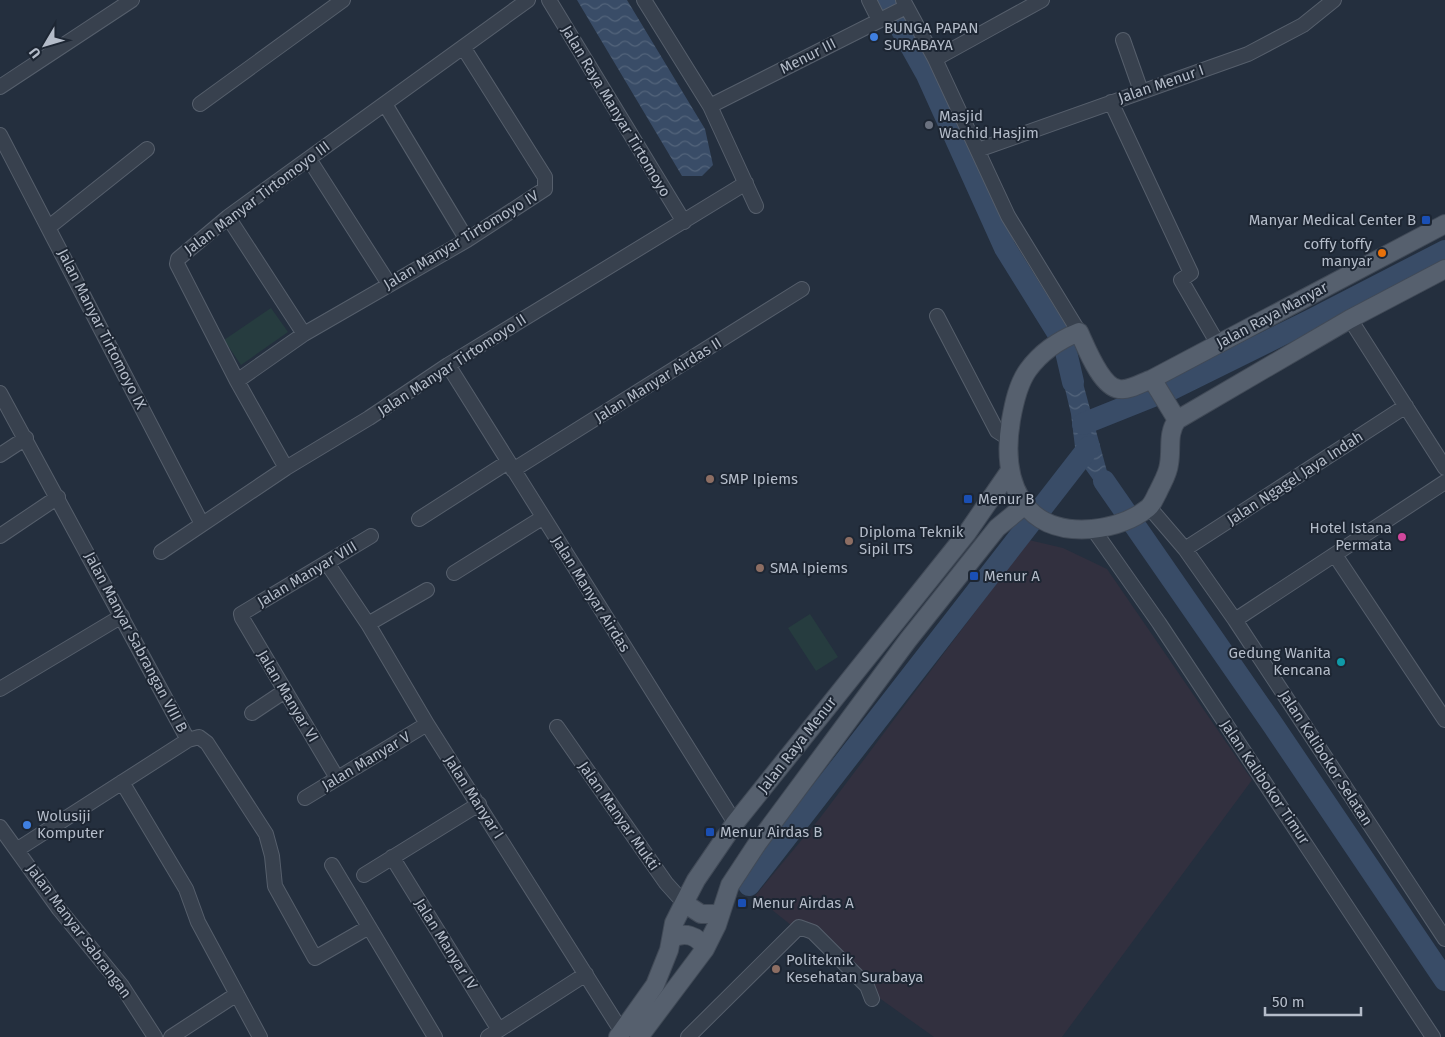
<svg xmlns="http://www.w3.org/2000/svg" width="1445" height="1037" viewBox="0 0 1445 1037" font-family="'Fira Sans',sans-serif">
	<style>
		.medical { fill: #32303f }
		.green { fill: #263c3f }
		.water { fill: url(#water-waves) }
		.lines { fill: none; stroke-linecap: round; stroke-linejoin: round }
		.river { stroke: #394c67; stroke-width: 22 }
		.minor-casing { stroke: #565f6c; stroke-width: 16 }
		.major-casing { stroke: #414a57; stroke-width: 20 }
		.minor { stroke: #38414e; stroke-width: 14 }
		.major { stroke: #56606e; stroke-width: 18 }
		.shop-dot { fill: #3f7fe0; stroke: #1d2633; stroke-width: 2 }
		.worship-dot { fill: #6b7280; stroke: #1d2633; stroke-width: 2 }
		.transit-dot { fill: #1a4fb4; stroke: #1d2633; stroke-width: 2 }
		.food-dot { fill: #e8710a; stroke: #1d2633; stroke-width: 2 }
		.education-dot { fill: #8d6e63; stroke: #1d2633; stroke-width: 2 }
		.hotel-dot { fill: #d1479c; stroke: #1d2633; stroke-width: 2 }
		.culture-dot { fill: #0f9aa8; stroke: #1d2633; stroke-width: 2 }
		.labels { text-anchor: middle; stroke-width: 4; stroke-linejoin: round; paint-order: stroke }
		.poi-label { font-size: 15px; fill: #b4bcc9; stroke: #1d2633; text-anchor: start }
		.street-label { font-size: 15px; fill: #b4bcc9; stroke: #1d2633 }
	</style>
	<defs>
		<pattern id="water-waves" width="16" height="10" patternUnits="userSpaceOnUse" patternTransform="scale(1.25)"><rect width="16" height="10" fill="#394c67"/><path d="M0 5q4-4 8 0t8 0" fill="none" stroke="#53647b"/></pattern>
	</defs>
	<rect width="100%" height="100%" fill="#242f3e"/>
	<path class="medical" d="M 1029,540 L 1063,548 L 1107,569 L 1252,780 L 1062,1037 L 934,1037 L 847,975 L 822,950 L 755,896 L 820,818 Z"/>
	<path class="green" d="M 271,308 L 288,332 L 241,365 L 224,340 Z
		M 810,614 L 838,657 L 816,671 L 788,628 Z"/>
	<path class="water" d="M 577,0 L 627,0 L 705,129 L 713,165 L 702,176 L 682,176 Z
		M 1074,350 L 1108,475 L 1128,502 L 1116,512 L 1082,464 L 1075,447 L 1071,414 L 1057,355 Z"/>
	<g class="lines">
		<path class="river" d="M 885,0 L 927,75 L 1005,248 L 1064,343 L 1073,382
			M 1172,389 L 1311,320 L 1445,251
			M 1083,424 L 1153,396
			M 1104,481 L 1273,725 L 1445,980
			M 749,885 L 1089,447"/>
		<g class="minor-casing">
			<path id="minor" d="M 549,0 L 684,222
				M 644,0 L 710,106 L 756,206
				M 869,0 L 879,20
				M 903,0 L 935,59 L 1008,216 L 1079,332
				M 1123,40 L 1141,91
				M 935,59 L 1042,0
				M 0,87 L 132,0
				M 1111,102 L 1191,273 L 1181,280 L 1218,344
				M 200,104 L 343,0
				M 385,104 L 467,240
				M 710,106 L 906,7
				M 0,135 L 202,524
				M 978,150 L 1248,54 L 1303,25 L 1334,0
				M 309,159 L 389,284
				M 228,217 L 304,334
				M 49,227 L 147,149
				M 937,316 L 997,431 L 1008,438
				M 1350,319 L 1445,468
				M 448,365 L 735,823
				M 237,381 L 304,334 L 467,240 L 545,189 L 545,177 L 463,47
				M 0,393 L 188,740
				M 0,455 L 26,438
				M 286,468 L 237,381 L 177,264 L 178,259 L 228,217 L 528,0
				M 513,470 L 802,289
				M 1149,507 L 1185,549 L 1235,620 L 1445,939
				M 419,519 L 508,462
				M 1093,529 L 1159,623 L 1433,1037
				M 0,536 L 58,497
				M 1185,549 L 1406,406
				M 161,552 L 286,468 L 369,418 L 448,365 L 746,183
				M 1335,555 L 1445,720
				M 327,563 L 368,624 L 427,724 L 622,1032
				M 454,573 L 542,518
				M 1235,620 L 1445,482
				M 368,624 L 427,590
				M 0,689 L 122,616
				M 252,713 L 285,691
				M 557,727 L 666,883 L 684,903
				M 337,778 L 242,618 L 241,614 L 371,536
				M 122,782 L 186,889 L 198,922 L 260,1037
				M 305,798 L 427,724
				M 0,827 L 59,909 L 122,986 L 155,1037
				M 18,849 L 188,740 L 199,737 L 207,743 L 266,834 L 272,856 L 275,886 L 315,958 L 369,927
				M 392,857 L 499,1030
				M 332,865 L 435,1037
				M 364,875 L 479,804
				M 171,1037 L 237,994
				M 488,1037 L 586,974
				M 688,1037 L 799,927 L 813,932 L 867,986 L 872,999"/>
		</g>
		<g class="major-casing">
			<path id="major" d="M 1445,224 L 1152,379 C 1143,382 1129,391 1119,389 C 1101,387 1086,347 1079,332 C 1059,340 1041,352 1028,370 C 1018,384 1014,403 1011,420 C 1001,480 1021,535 1092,529 C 1112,527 1133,520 1148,508 C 1153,504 1155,497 1158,492 C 1162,483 1168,474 1169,464 C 1172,448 1167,434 1177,420 L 1350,319 L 1445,269
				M 1152,379 L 1177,420
				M 684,903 L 701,914 L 719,914
				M 671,939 C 684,931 698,935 705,949
				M 618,1037 L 655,985 L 669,950 L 674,923 L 684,903 L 696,880 L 735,823 L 967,533 L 1009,472
				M 639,1037 L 705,949 L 717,925 L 730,885 L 757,844 L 908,640 L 997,528 L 1025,505"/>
		</g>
		<use href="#minor" class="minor"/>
		<use href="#major" class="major"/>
	</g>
	<g class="shop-dot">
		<circle cx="874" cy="37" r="5"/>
		<circle cx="27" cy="825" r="5"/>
	</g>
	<circle class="worship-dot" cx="929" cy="125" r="5"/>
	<g class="transit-dot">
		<rect x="1421" y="215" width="10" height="10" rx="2.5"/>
		<rect x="963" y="494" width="10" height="10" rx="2.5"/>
		<rect x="969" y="571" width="10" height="10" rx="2.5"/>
		<rect x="705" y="827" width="10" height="10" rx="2.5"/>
		<rect x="737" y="898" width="10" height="10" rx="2.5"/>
	</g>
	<circle class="food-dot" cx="1382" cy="253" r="5"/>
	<g class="education-dot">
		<circle cx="710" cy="479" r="5"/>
		<circle cx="849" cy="541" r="5"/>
		<circle cx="760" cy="568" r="5"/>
		<circle cx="776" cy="969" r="5"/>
	</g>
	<circle class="hotel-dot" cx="1402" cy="537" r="5"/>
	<circle class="culture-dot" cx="1341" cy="662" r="5"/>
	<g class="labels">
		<g class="poi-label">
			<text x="884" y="33">BUNGA PAPAN<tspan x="884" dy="17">SURABAYA</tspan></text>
			<text x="939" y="121">Masjid<tspan x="939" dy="17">Wachid Hasjim</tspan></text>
			<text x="1416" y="225" text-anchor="end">Manyar Medical Center B</text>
			<text x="1372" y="249" text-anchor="end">coffy toffy<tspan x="1372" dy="17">manyar</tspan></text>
			<text x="720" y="484">SMP Ipiems</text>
			<text x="978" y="504">Menur B</text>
			<text x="1392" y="533" text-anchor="end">Hotel Istana<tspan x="1392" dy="17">Permata</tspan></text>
			<text x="859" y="537">Diploma Teknik<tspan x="859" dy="17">Sipil ITS</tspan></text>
			<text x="770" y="573">SMA Ipiems</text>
			<text x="984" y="581">Menur A</text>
			<text x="1331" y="658" text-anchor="end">Gedung Wanita<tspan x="1331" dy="17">Kencana</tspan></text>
			<text x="37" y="821">Wolusiji<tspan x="37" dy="17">Komputer</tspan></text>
			<text x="720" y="837">Menur Airdas B</text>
			<text x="752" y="908">Menur Airdas A</text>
			<text x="786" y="965">Politeknik<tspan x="786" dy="17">Kesehatan Surabaya</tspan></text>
		</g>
		<g class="street-label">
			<text transform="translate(808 56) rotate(-27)" y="5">Menur III</text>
			<text transform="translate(1161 84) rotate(-19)" y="5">Jalan Menur I</text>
			<text transform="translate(616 111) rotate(59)" y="5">Jalan Raya Manyar Tirtomoyo</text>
			<text transform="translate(257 198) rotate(-37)" y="5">Jalan Manyar Tirtomoyo III</text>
			<text transform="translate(461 240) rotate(-31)" y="5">Jalan Manyar Tirtomoyo IV</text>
			<text transform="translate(1272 315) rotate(-28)" y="5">Jalan Raya Manyar</text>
			<text transform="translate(102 329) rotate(63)" y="5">Jalan Manyar Tirtomoyo IX</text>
			<text transform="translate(452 365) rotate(-33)" y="5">Jalan Manyar Tirtomoyo II</text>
			<text transform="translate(658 380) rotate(-32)" y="5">Jalan Manyar Airdas II</text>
			<text transform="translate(1295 478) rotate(-33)" y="5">Jalan Ngagel Jaya Indah</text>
			<text transform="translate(307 574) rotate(-31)" y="5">Jalan Manyar VIII</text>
			<text transform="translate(591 594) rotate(58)" y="5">Jalan Manyar Airdas</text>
			<text transform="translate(136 642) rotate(62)" y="5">Jalan Manyar Sabrangan VIII B</text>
			<text transform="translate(288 696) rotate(59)" y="5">Jalan Manyar VI</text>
			<text transform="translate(797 745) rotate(-52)" y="5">Jalan Raya Menur</text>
			<text transform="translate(1326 758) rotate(57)" y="5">Jalan Kalibokor Selatan</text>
			<text transform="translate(366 761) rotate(-31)" y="5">Jalan Manyar V</text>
			<text transform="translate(1265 782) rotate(56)" y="5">Jalan Kalibokor Timur</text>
			<text transform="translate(474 797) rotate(57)" y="5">Jalan Manyar I</text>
			<text transform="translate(619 816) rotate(55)" y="5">Jalan Manyar Mukti</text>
			<text transform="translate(79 931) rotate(53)" y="5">Jalan Manyar Sabrangan</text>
			<text transform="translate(446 944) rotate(58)" y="5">Jalan Manyar IV</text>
		</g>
	</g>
	<g transform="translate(45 45) rotate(232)" stroke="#1d2633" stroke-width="4" paint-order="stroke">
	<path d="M0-4L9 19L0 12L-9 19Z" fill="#b4bcc9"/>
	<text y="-8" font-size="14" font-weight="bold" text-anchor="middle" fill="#b4bcc9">U</text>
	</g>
	<path d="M1265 1007v8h96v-8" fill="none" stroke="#b4bcc9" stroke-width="2.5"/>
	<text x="1272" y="1007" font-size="15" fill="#b4bcc9" stroke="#1d2633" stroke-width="4" paint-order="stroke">50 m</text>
</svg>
